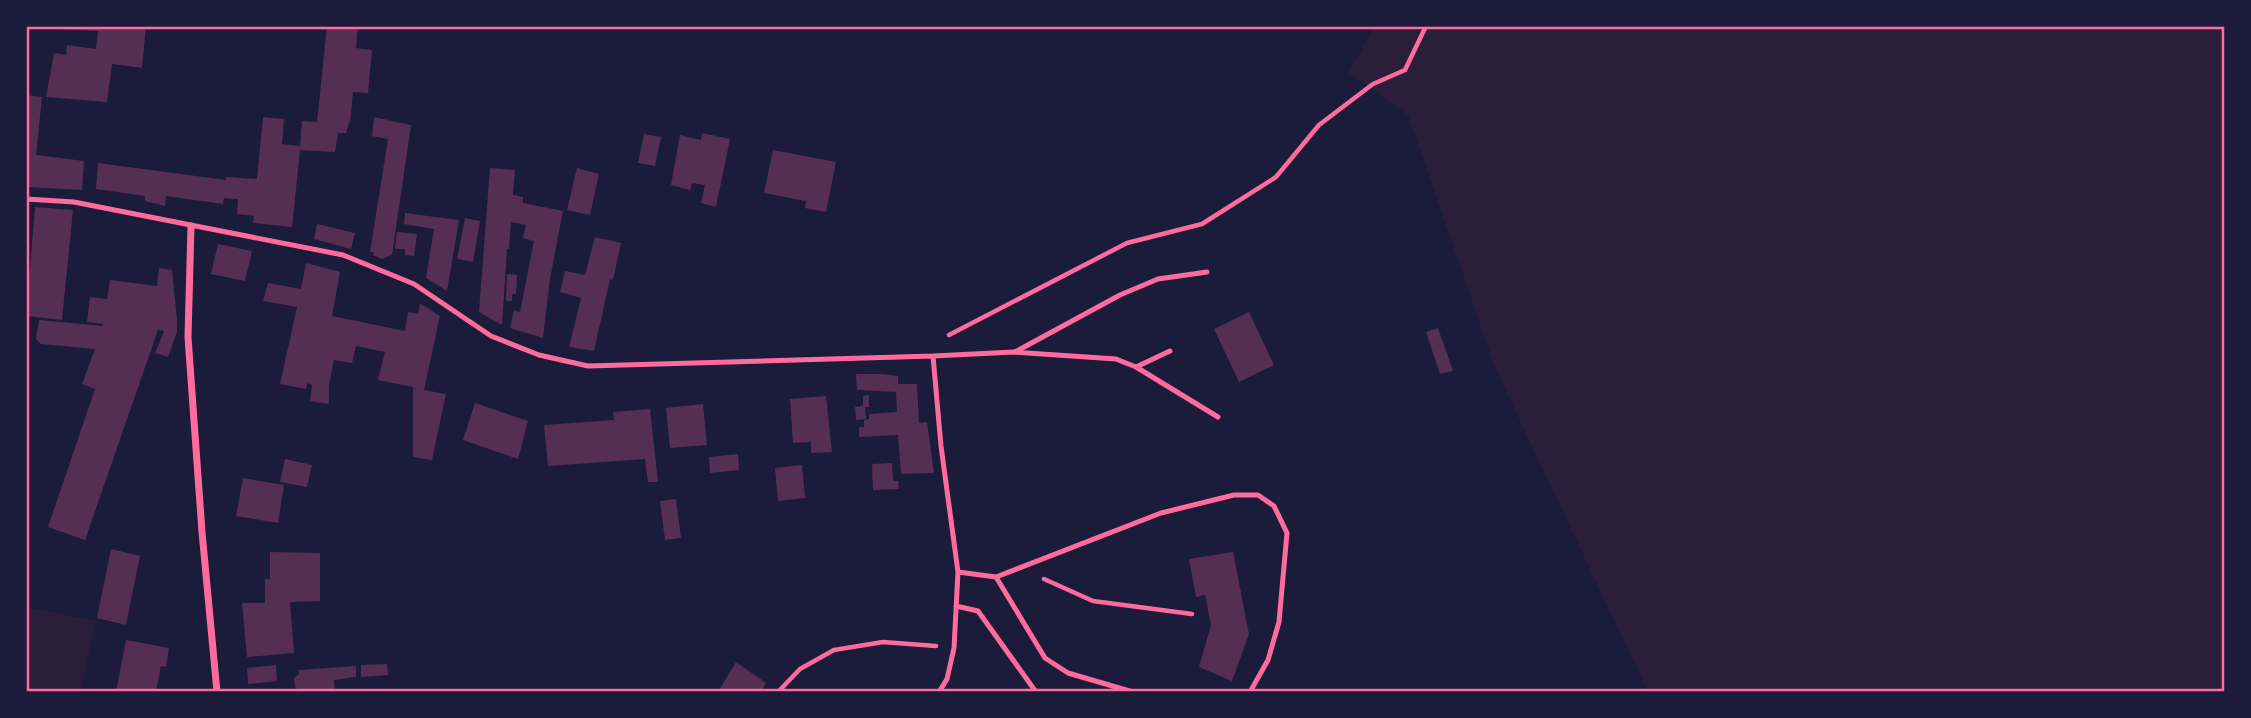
<svg xmlns="http://www.w3.org/2000/svg" width="2251" height="718" viewBox="0 0 2251 718" font-family="'Sofia Sans Condensed',sans-serif">
	<style>
		.green { fill: #2a1e3b }
		.building { fill: #542f53 }
		.lines { fill: none; stroke-linecap: round; stroke-linejoin: round }
		.path { stroke: #ff6b9d; stroke-width: 4.5 }
		.service { stroke: #ff6b9d; stroke-width: 5 }
		.minor { stroke: #ff6b9d; stroke-width: 7 }
		.neatline { fill: none; stroke: #ff6b9d; stroke-width: 2.5 }
	</style>
	<rect width="100%" height="100%" fill="#1b1b3a"/>
	<path class="green" d="M 1375,26 L 2225,26 L 2225,692 L 1648,692 L 1496,370 L 1408,115 L 1348,73 Z
		M 26,607 L 96,621 L 81,689 L 93,692 L 26,692 Z"/>
	<path class="building" d="M 55,26 L 146,26 L 142,68 L 112,64 L 107,102 L 46,97 L 54,53 L 66,55 L 67,45 L 96,49 L 98,31 L 56,29 Z
		M 327,26 L 358,26 L 356,48 L 372,50 L 368,93 L 353,92 L 350,123 L 349,123 L 346,133 L 338,133 L 335,152 L 300,150 L 292,227 L 253,223 L 254,216 L 237,214 L 238,199 L 224,198 L 223,204 L 166,196 L 165,206 L 145,201 L 145,196 L 96,189 L 98,163 L 226,180 L 226,177 L 257,179 L 263,117 L 284,119 L 282,144 L 300,146 L 302,121 L 317,122 Z
		M 26,95 L 42,97 L 36,155 L 84,161 L 82,190 L 26,187 Z
		M 374,117 L 411,125 L 392,255 L 382,259 L 373,255 L 374,252 L 370,252 L 388,139 L 372,136 Z
		M 702,133 L 730,139 L 716,207 L 701,203 L 705,185 L 692,183 L 690,190 L 671,185 L 680,135 L 701,140 Z
		M 644,134 L 661,137 L 655,166 L 638,163 Z
		M 773,150 L 836,162 L 826,212 L 805,208 L 806,201 L 764,193 Z
		M 490,168 L 515,170 L 513,195 L 523,197 L 523,203 L 563,211 L 550,279 L 543,338 L 510,328 L 514,310 L 520,312 L 534,241 L 523,238 L 526,225 L 511,222 L 509,249 L 507,249 L 502,325 L 479,312 Z
		M 577,168 L 599,174 L 590,215 L 567,210 Z
		M 35,207 L 73,210 L 62,320 L 26,316 Z
		M 405,213 L 459,220 L 447,291 L 426,278 L 434,229 L 404,224 Z
		M 465,218 L 480,221 L 473,262 L 457,259 Z
		M 317,224 L 355,233 L 351,249 L 314,239 Z
		M 397,232 L 417,234 L 414,256 L 405,255 L 405,249 L 395,249 Z
		M 595,237 L 621,243 L 613,280 L 610,279 L 594,351 L 569,347 L 581,298 L 560,292 L 565,271 L 585,275 Z
		M 218,244 L 252,251 L 245,281 L 211,274 Z
		M 306,263 L 340,272 L 332,316 L 405,331 L 408,312 L 418,314 L 420,303 L 440,316 L 424,390 L 446,394 L 432,460 L 413,457 L 413,387 L 378,380 L 385,352 L 356,346 L 352,363 L 334,360 L 329,385 L 329,404 L 310,401 L 312,385 L 307,383 L 306,389 L 280,384 L 297,307 L 263,301 L 268,283 L 301,289 Z
		M 159,268 L 172,270 L 177,319 L 177,332 L 168,357 L 155,353 L 164,331 L 158,330 L 85,540 L 48,527 L 95,389 L 82,384 L 95,349 L 41,344 L 36,339 L 39,320 L 103,326 L 103,324 L 87,322 L 90,297 L 107,299 L 110,280 L 157,286 Z
		M 507,274 L 517,275 L 516,294 L 512,294 L 512,301 L 506,301 Z
		M 1249,312 L 1274,365 L 1239,382 L 1214,329 Z
		M 1438,328 L 1453,371 L 1440,374 L 1426,332 Z
		M 856,374 L 882,374 L 898,376 L 898,384 L 917,384 L 919,423 L 927,422 L 934,473 L 901,474 L 898,435 L 859,437 L 859,427 L 864,427 L 864,420 L 869,419 L 869,414 L 897,412 L 896,392 L 857,390 Z
		M 869,395 L 869,407 L 865,407 L 866,419 L 856,420 L 855,407 L 863,406 L 863,396 Z
		M 826,396 L 832,452 L 811,453 L 811,442 L 793,443 L 790,399 Z
		M 475,403 L 528,421 L 518,459 L 463,440 Z
		M 703,404 L 707,445 L 670,448 L 666,408 Z
		M 650,409 L 658,482 L 648,482 L 645,459 L 548,466 L 544,425 L 614,420 L 613,412 Z
		M 738,454 L 739,470 L 710,473 L 709,457 Z
		M 285,459 L 312,465 L 307,487 L 280,482 Z
		M 892,463 L 893,481 L 898,481 L 899,489 L 873,490 L 872,464 Z
		M 802,465 L 805,498 L 778,501 L 775,468 Z
		M 243,478 L 284,485 L 278,523 L 236,516 Z
		M 676,499 L 681,538 L 665,540 L 660,501 Z
		M 111,549 L 140,556 L 126,625 L 97,618 Z
		M 270,552 L 320,553 L 320,601 L 290,602 L 294,653 L 247,657 L 242,603 L 265,603 L 265,579 L 270,579 Z
		M 1233,552 L 1249,634 L 1232,681 L 1199,667 L 1211,625 L 1205,595 L 1196,597 L 1189,559 Z
		M 126,640 L 169,648 L 166,667 L 161,666 L 156,692 L 116,692 Z
		M 736,662 L 766,683 L 761,692 L 718,692 Z
		M 387,664 L 388,675 L 361,677 L 361,665 Z
		M 276,665 L 277,681 L 248,684 L 247,668 Z
		M 356,666 L 356,677 L 334,680 L 335,692 L 301,692 L 295,687 L 294,678 L 299,674 L 299,670 Z"/>
	<g class="lines">
		<path class="path" d="M 949,335 L 1127,243 L 1202,224 L 1276,177 L 1319,125 L 1373,84 L 1405,70 L 1426,26
			M 1044,579 L 1093,601 L 1192,614
			M 778,692 L 800,669 L 834,650 L 883,642 L 936,646"/>
		<path class="service" d="M 26,199 L 74,202 L 343,255 L 414,284 L 491,336 L 539,355 L 588,366 L 933,356 L 941,446 L 958,572 L 954,648 L 947,679 L 939,692
			M 1015,352 L 1120,295 L 1158,279 L 1207,272
			M 933,356 L 1014,352 L 1116,359 L 1136,367 L 1218,417
			M 1136,367 L 1170,351
			M 958,572 L 996,577 L 1161,513 L 1234,495 L 1258,495 L 1274,506 L 1287,533 L 1279,622 L 1268,660 L 1250,692
			M 996,577 L 1045,658 L 1068,673 L 1133,692
			M 956,606 L 978,611 L 1036,692"/>
		<path class="minor" d="M 191,226 L 188,337 L 202,532 L 217,692"/>
	</g>
	<rect width="2251" height="718" fill="none" stroke="#1b1b3a" stroke-width="56"/>
	<rect x="28" y="28" width="2195" height="662" class="neatline"/>
</svg>
